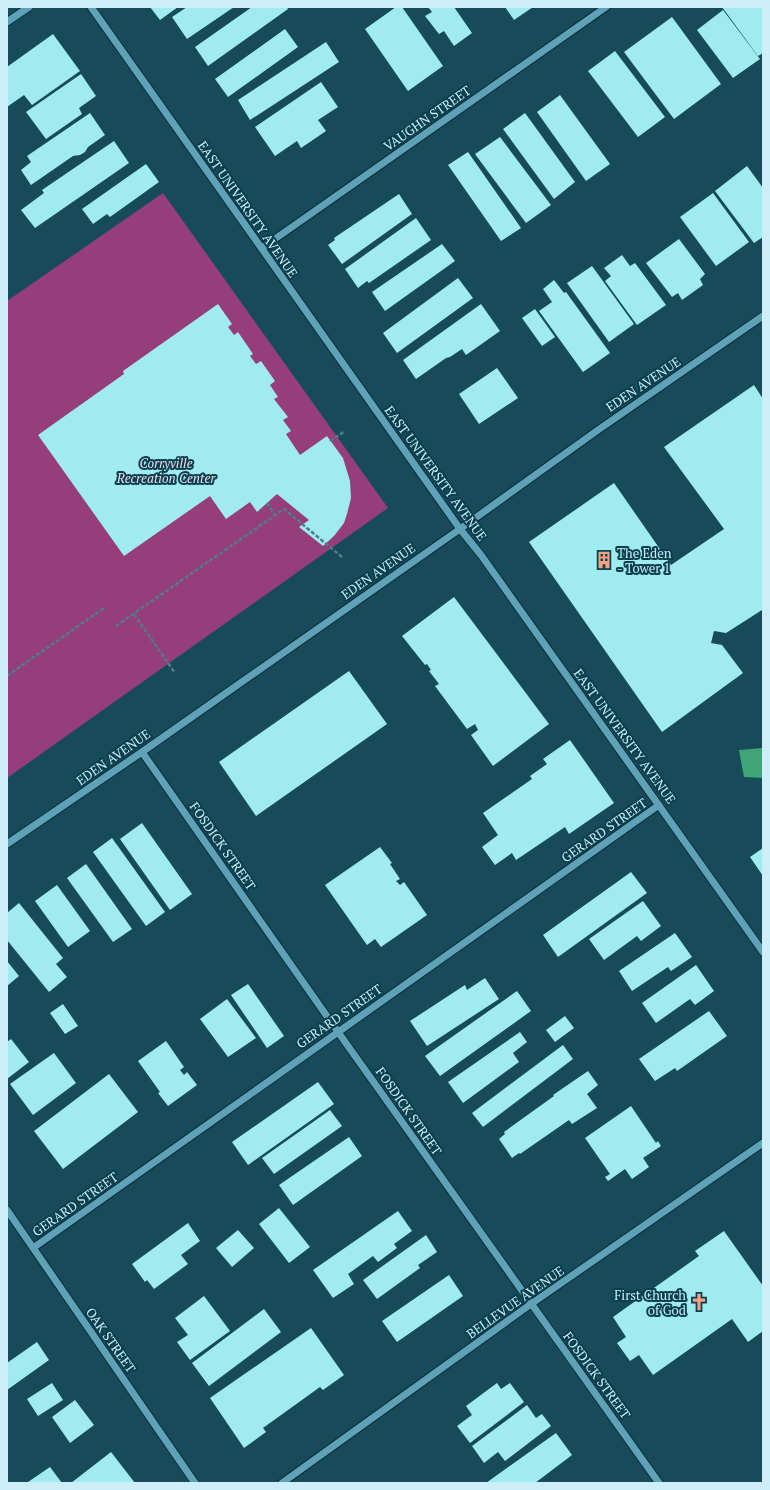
<svg xmlns="http://www.w3.org/2000/svg" width="770" height="1490" viewBox="0 0 770 1490" font-family="'PT Serif',serif">
	<style>
		.green { fill: #963d7c }
		.water { fill: #40a576 }
		.building { fill: #a0ebef }
		.lines { fill: none; stroke-linecap: round; stroke-linejoin: round }
		.minor-casing { stroke: #0a2f39; stroke-width: 9 }
		.path { stroke: #4f7d8b; stroke-width: 2.5; stroke-dasharray: 4 2; stroke-linecap: butt }
		.minor { stroke: #5fa1b6; stroke-width: 7 }
		.labels { text-anchor: middle; stroke-width: 4; stroke-linejoin: round; paint-order: stroke }
		.street-label { font-size: 13px; fill: #cdeef9; stroke: #08404f }
		.park-label { font-size: 13px; font-style: italic; fill: #f3d9e9; stroke: #08404f }
		.poi-label { font-size: 13px; fill: #cdeef9; stroke: #08404f; text-anchor: start }
	</style>
	<rect width="100%" height="100%" fill="#174b5a"/>
	<path class="green" d="M 163,193 L 388,508 L 7,778 L 7,301 Z"/>
	<path class="water" d="M 763,748 L 763,778 L 744,777 L 739,750 Z"/>
	<path class="building" d="M 150,7 L 178,7 L 160,20 Z
		M 187,7 L 234,7 L 187,39 L 172,17 Z
		M 252,7 L 287,7 L 288,9 L 208,66 L 195,47 Z
		M 396,7 L 402,7 L 443,66 L 408,91 L 365,29 Z
		M 428,7 L 454,7 L 472,33 L 454,46 L 444,31 L 439,34 L 425,16 L 432,12 Z
		M 505,7 L 533,7 L 514,20 Z
		M 722,7 L 763,7 L 763,53 L 758,56 Z
		M 723,10 L 760,59 L 733,78 L 697,30 Z
		M 672,17 L 721,84 L 674,119 L 624,52 Z
		M 285,29 L 298,47 L 228,97 L 215,79 Z
		M 53,34 L 80,71 L 32,105 L 24,95 L 7,107 L 7,67 Z
		M 326,42 L 339,62 L 250,120 L 238,100 Z
		M 615,51 L 665,117 L 638,137 L 588,71 Z
		M 81,74 L 96,96 L 79,108 L 82,114 L 46,139 L 26,112 Z
		M 321,82 L 338,107 L 318,120 L 326,131 L 301,148 L 297,141 L 275,156 L 255,127 Z
		M 560,95 L 610,164 L 586,181 L 537,112 Z
		M 90,113 L 105,135 L 88,147 L 85,152 L 80,155 L 73,156 L 31,185 L 21,170 L 31,162 L 27,156 Z
		M 525,113 L 575,182 L 554,199 L 503,129 Z
		M 500,137 L 551,205 L 526,223 L 475,154 Z
		M 114,141 L 129,163 L 35,228 L 21,210 L 44,193 L 42,190 Z
		M 468,152 L 521,228 L 501,241 L 448,165 Z
		M 146,164 L 159,182 L 110,217 L 107,214 L 93,224 L 82,209 Z
		M 747,166 L 763,188 L 763,237 L 754,243 L 715,191 Z
		M 713,193 L 749,242 L 716,266 L 680,217 Z
		M 399,194 L 412,214 L 342,264 L 328,245 L 335,240 L 334,238 Z
		M 416,218 L 431,240 L 369,283 L 367,281 L 358,288 L 345,269 Z
		M 679,239 L 705,274 L 700,279 L 703,285 L 682,300 L 678,293 L 672,297 L 646,263 Z
		M 442,244 L 455,261 L 385,311 L 372,292 Z
		M 622,255 L 630,266 L 635,263 L 666,305 L 637,325 L 605,281 L 611,276 L 604,268 Z
		M 592,266 L 634,324 L 609,342 L 567,283 Z
		M 458,278 L 473,298 L 397,353 L 383,333 Z
		M 554,280 L 564,293 L 566,292 L 610,353 L 583,372 L 539,311 L 552,302 L 543,289 Z
		M 218,304 L 232,324 L 228,327 L 234,335 L 238,332 L 253,354 L 250,356 L 256,364 L 261,361 L 275,381 L 270,385 L 278,397 L 274,399 L 288,417 L 283,420 L 291,431 L 286,434 L 300,455 L 327,436 L 343,458 L 350,481 L 351,498 L 347,514 L 344,523 L 334,536 L 323,546 L 299,527 L 309,520 L 277,494 L 257,512 L 250,502 L 226,519 L 210,496 L 124,556 L 38,435 L 124,374 L 123,371 Z
		M 481,304 L 500,331 L 466,355 L 462,349 L 450,357 L 446,358 L 416,379 L 403,360 Z
		M 535,309 L 555,337 L 542,346 L 522,318 Z
		M 497,368 L 518,398 L 479,424 L 459,394 Z
		M 754,385 L 763,399 L 762,610 L 726,633 L 714,631 L 711,643 L 722,645 L 743,673 L 662,732 L 529,542 L 614,483 L 671,565 L 724,529 L 664,447 Z
		M 454,597 L 549,724 L 493,766 L 471,735 L 478,730 L 475,724 L 467,729 L 435,686 L 439,684 L 429,671 L 431,670 L 427,664 L 425,665 L 402,636 Z
		M 349,671 L 387,724 L 256,816 L 219,762 Z
		M 570,740 L 614,803 L 569,834 L 565,827 L 516,860 L 512,853 L 495,865 L 482,847 L 498,835 L 483,813 L 532,779 L 530,776 L 547,764 L 543,759 Z
		M 142,823 L 192,894 L 170,910 L 120,839 Z
		M 112,838 L 165,912 L 146,926 L 93,852 Z
		M 380,847 L 392,863 L 390,864 L 400,879 L 396,881 L 400,885 L 404,882 L 427,915 L 381,947 L 375,939 L 367,945 L 325,885 Z
		M 763,848 L 763,876 L 750,857 Z
		M 86,864 L 132,929 L 113,942 L 67,878 Z
		M 631,872 L 647,893 L 558,957 L 543,935 Z
		M 57,885 L 90,931 L 68,947 L 35,901 Z
		M 643,901 L 661,926 L 641,941 L 637,936 L 604,960 L 589,939 Z
		M 19,903 L 63,958 L 56,964 L 67,977 L 49,992 L 7,940 L 7,913 Z
		M 675,933 L 692,957 L 671,971 L 668,967 L 632,991 L 619,971 Z
		M 7,961 L 19,976 L 7,986 Z
		M 696,965 L 714,991 L 695,1005 L 690,999 L 656,1023 L 642,1003 Z
		M 485,978 L 499,999 L 427,1046 L 410,1021 L 465,985 L 467,990 Z
		M 248,984 L 284,1036 L 267,1048 L 231,995 Z
		M 517,991 L 531,1011 L 440,1076 L 425,1056 Z
		M 227,999 L 256,1038 L 228,1057 L 200,1019 Z
		M 63,1004 L 78,1026 L 65,1034 L 50,1013 Z
		M 709,1011 L 727,1036 L 677,1071 L 675,1068 L 655,1081 L 639,1059 Z
		M 565,1016 L 574,1028 L 555,1042 L 546,1030 Z
		M 520,1032 L 527,1042 L 513,1053 L 519,1062 L 463,1103 L 448,1082 Z
		M 11,1039 L 29,1062 L 7,1079 L 7,1042 Z
		M 166,1041 L 184,1067 L 180,1070 L 184,1075 L 187,1072 L 197,1085 L 168,1106 L 158,1093 L 160,1092 L 138,1061 Z
		M 563,1045 L 573,1059 L 483,1127 L 472,1113 Z
		M 54,1053 L 76,1083 L 33,1115 L 10,1084 Z
		M 588,1071 L 598,1085 L 587,1094 L 597,1108 L 572,1124 L 569,1120 L 520,1154 L 519,1153 L 512,1158 L 499,1139 L 505,1134 L 504,1132 L 554,1096 L 553,1095 Z
		M 109,1074 L 138,1112 L 63,1169 L 34,1131 Z
		M 318,1082 L 334,1104 L 248,1165 L 232,1142 Z
		M 631,1106 L 656,1143 L 658,1141 L 661,1146 L 643,1158 L 649,1167 L 632,1179 L 625,1169 L 608,1181 L 605,1177 L 610,1174 L 585,1138 Z
		M 330,1110 L 342,1126 L 274,1174 L 262,1158 Z
		M 349,1137 L 362,1156 L 293,1205 L 279,1185 Z
		M 279,1208 L 310,1247 L 289,1263 L 259,1224 Z
		M 398,1211 L 412,1231 L 394,1244 L 397,1248 L 378,1262 L 373,1256 L 348,1274 L 354,1284 L 333,1298 L 313,1270 Z
		M 188,1223 L 200,1241 L 181,1255 L 188,1264 L 154,1289 L 147,1280 L 145,1282 L 132,1264 Z
		M 238,1230 L 254,1248 L 232,1267 L 216,1248 Z
		M 724,1231 L 763,1286 L 763,1331 L 748,1342 L 732,1319 L 653,1375 L 639,1355 L 630,1361 L 617,1343 L 626,1337 L 613,1317 L 699,1256 L 695,1251 Z
		M 426,1235 L 437,1252 L 418,1265 L 420,1268 L 377,1299 L 363,1280 Z
		M 449,1275 L 463,1296 L 397,1342 L 382,1321 Z
		M 204,1296 L 230,1331 L 190,1360 L 177,1342 L 188,1335 L 175,1318 Z
		M 264,1309 L 281,1332 L 209,1386 L 192,1363 Z
		M 311,1328 L 344,1375 L 323,1390 L 320,1387 L 263,1428 L 266,1432 L 244,1448 L 210,1398 Z
		M 37,1342 L 49,1360 L 7,1390 L 7,1363 Z
		M 52,1383 L 63,1400 L 38,1416 L 27,1399 Z
		M 497,1383 L 501,1389 L 510,1383 L 524,1402 L 470,1443 L 457,1426 L 472,1415 L 466,1406 Z
		M 75,1400 L 94,1425 L 70,1443 L 52,1417 Z
		M 527,1405 L 536,1418 L 542,1414 L 551,1426 L 505,1461 L 498,1452 L 484,1463 L 472,1446 Z
		M 556,1433 L 572,1455 L 535,1483 L 486,1483 Z
		M 111,1452 L 135,1483 L 71,1483 Z
		M 50,1467 L 62,1483 L 29,1483 L 28,1482 Z"/>
	<g class="lines">
		<g class="minor-casing">
			<path id="minor" d="M 91,7 L 460,529 L 481,555 L 763,952
				M 7,22 L 29,7
				M 262,248 L 606,7
				M 142,752 L 338,1032 L 659,1483
				M 7,844 L 142,752 L 460,529 L 598,430 L 763,316
				M 7,1210 L 195,1483
				M 33,1248 L 659,805
				M 282,1483 L 531,1304 L 763,1143"/>
		</g>
		<path class="path" d="M 330,441 L 345,431
			M 267,503 L 275,515
			M 134,614 L 175,673
			M 116,626 L 284,509 L 342,557
			M 7,676 L 104,608"/>
		<use href="#minor" class="minor"/>
	</g>
	<defs>
		<g id="building-bare" transform="scale(1.38)"><path d="M-4-6H4V6H1V3H-1V6H-4ZM-2.5-4.3h1.7v1.8h-1.7ZM.8-4.3h1.7v1.8H.8ZM-2.5-1h1.7V.8h-1.7ZM.8-1h1.7V.8H.8Z" fill="#f39f82" stroke="#08404f" stroke-width="2.5" paint-order="stroke"/></g>
		<g id="church-bare" transform="scale(1.38)"><path d="M-1.2-6h2.4v3.5h3.3v2.4h-3.3V6h-2.4V-.1h-3.3v-2.4h3.3Z" fill="#f39f82" stroke="#08404f" stroke-width="2.5" paint-order="stroke"/></g>
	</defs>
	<g fill-rule="evenodd">
		<use href="#building-bare" x="604" y="560"/>
		<use href="#church-bare" x="699" y="1302"/>
	</g>
	<g class="labels">
		<g class="street-label">
			<text transform="translate(427 118) rotate(-35)" y="5">VAUGHN STREET</text>
			<text transform="translate(248 209) rotate(55)" y="5">EAST UNIVERSITY AVENUE</text>
			<text transform="translate(643 384) rotate(-34)" y="5">EDEN AVENUE</text>
			<text transform="translate(436 473) rotate(54)" y="5">EAST UNIVERSITY AVENUE</text>
			<text transform="translate(378 571) rotate(-35)" y="5">EDEN AVENUE</text>
			<text transform="translate(625 736) rotate(54)" y="5">EAST UNIVERSITY AVENUE</text>
			<text transform="translate(113 757) rotate(-35)" y="5">EDEN AVENUE</text>
			<text transform="translate(604 830) rotate(-35)" y="5">GERARD STREET</text>
			<text transform="translate(223 846) rotate(55)" y="5">FOSDICK STREET</text>
			<text transform="translate(339 1016) rotate(-35)" y="5">GERARD STREET</text>
			<text transform="translate(409 1111) rotate(55)" y="5">FOSDICK STREET</text>
			<text transform="translate(75 1204) rotate(-35)" y="5">GERARD STREET</text>
			<text transform="translate(515 1302) rotate(-35)" y="5">BELLEVUE AVENUE</text>
			<text transform="translate(111 1340) rotate(55)" y="5">OAK STREET</text>
			<text transform="translate(597 1375) rotate(54)" y="5">FOSDICK STREET</text>
		</g>
		<g class="park-label">
			<text x="166" y="468">Corryville<tspan x="166" dy="15">Recreation Center</tspan></text>
		</g>
		<g class="poi-label">
			<text x="617" y="558">The Eden<tspan x="617" dy="15">- Tower 1</tspan></text>
			<text x="686" y="1300" text-anchor="end">First Church<tspan x="686" dy="15">of God</tspan></text>
		</g>
	</g>
	<rect width="770" height="1490" fill="none" stroke="#cdeef9" stroke-width="16"/>
</svg>
